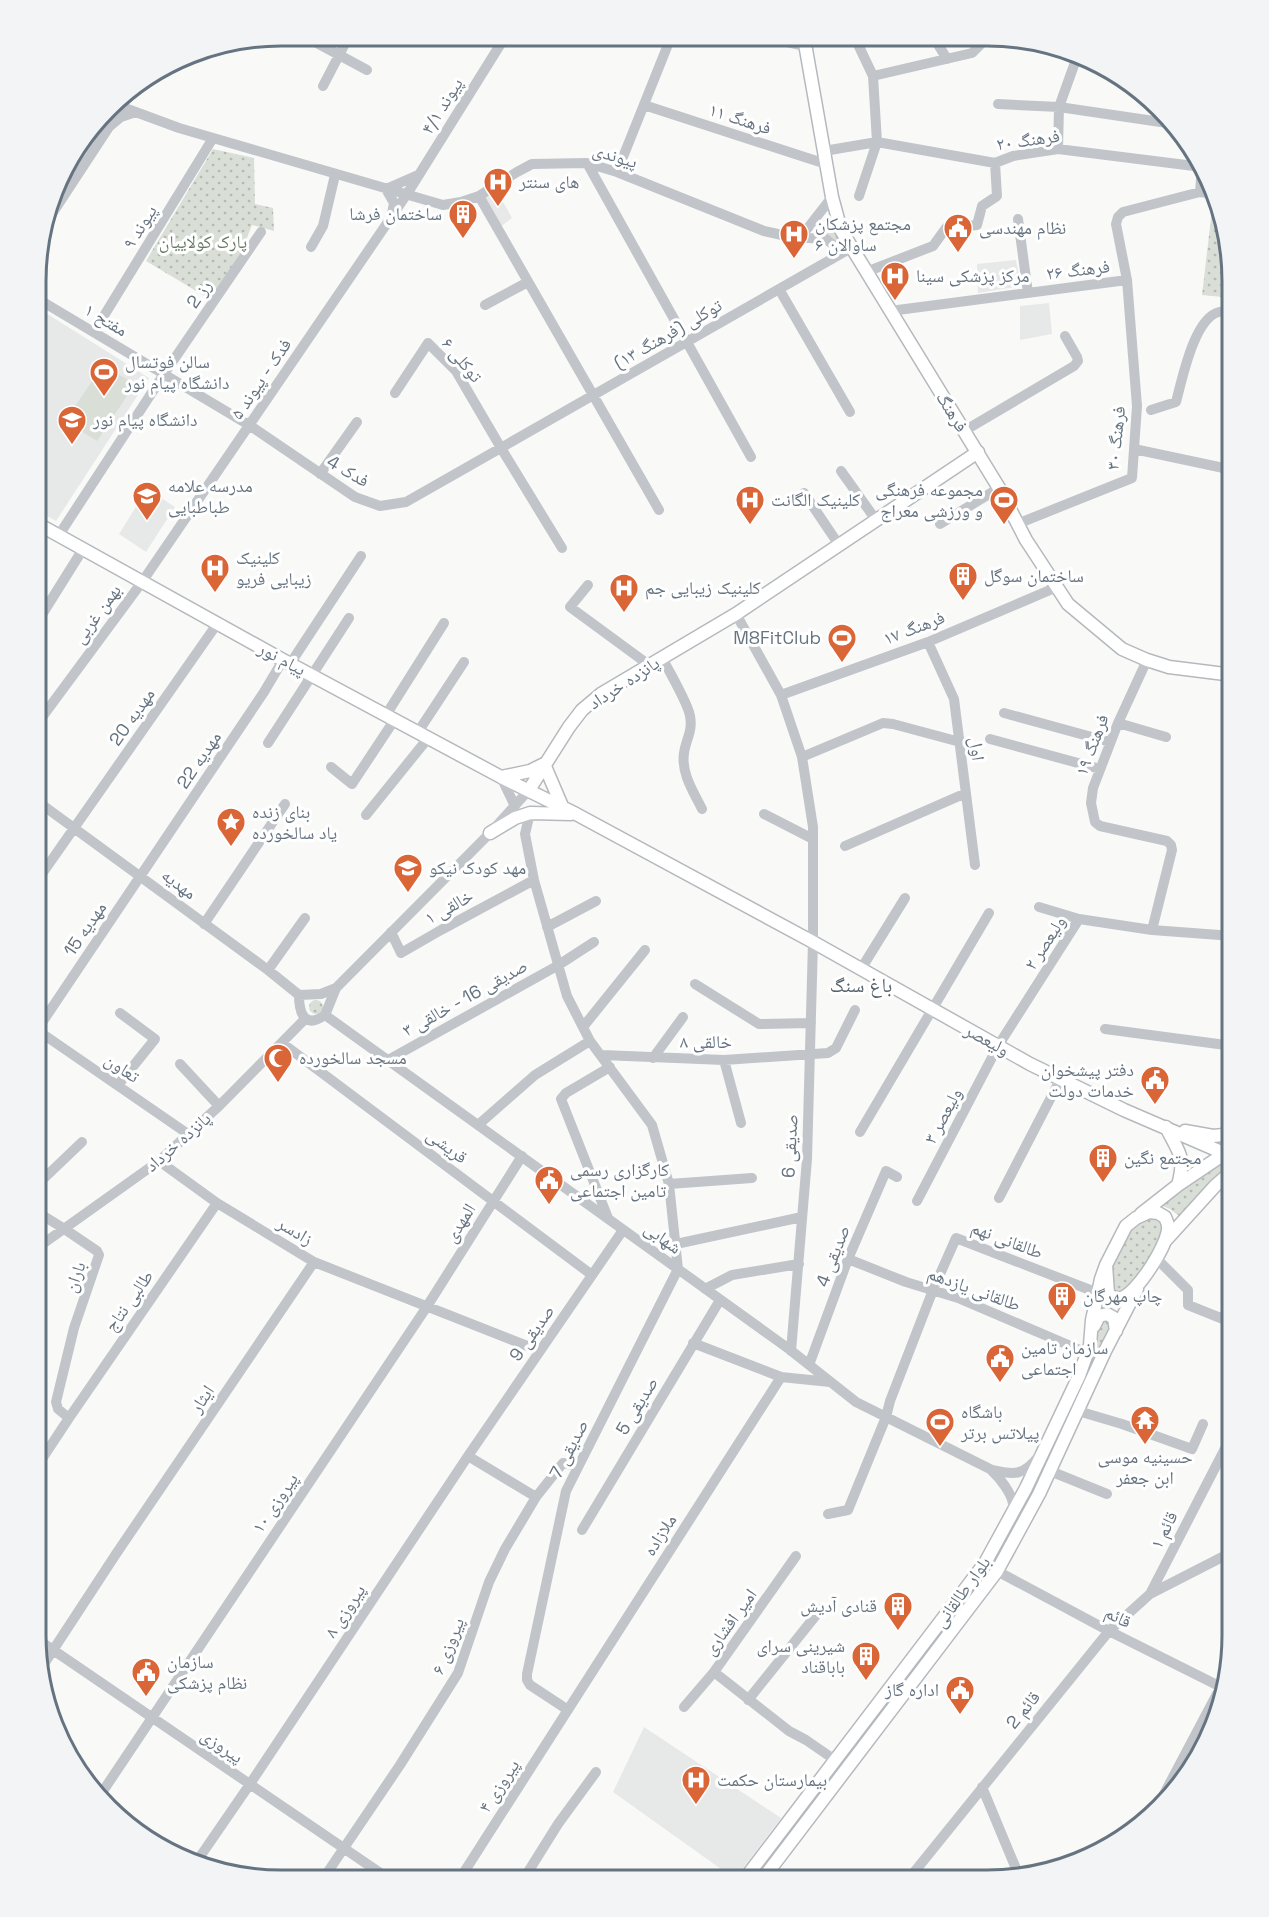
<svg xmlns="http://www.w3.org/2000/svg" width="1269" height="1917" viewBox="0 0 1269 1917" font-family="'Space Grotesk','Noto Naskh Arabic',sans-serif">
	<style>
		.built { fill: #e7e9e9 }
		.grass { fill: url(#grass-dots) }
		.garden { fill: #d9ded7 }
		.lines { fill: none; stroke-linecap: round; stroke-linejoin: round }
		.major-casing { stroke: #b5b9be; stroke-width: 15 }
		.minor { stroke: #c1c5c9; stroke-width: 10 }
		.major { stroke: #fff; stroke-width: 12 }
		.labels { text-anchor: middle; stroke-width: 6; stroke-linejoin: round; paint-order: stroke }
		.street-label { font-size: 18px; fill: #667481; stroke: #fff }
		.poi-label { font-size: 18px; fill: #667481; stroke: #fff; text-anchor: start }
		.park-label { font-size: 18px; fill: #677965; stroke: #fff }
		.neighbourhood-label { font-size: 20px; fill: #58626c; stroke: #fff }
		.rim { fill: none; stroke: #667481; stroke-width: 3 }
	</style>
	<defs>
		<pattern id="grass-dots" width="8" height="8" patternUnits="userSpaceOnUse" patternTransform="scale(1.5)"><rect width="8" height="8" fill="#d9ded7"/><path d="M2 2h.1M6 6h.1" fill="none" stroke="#b4b9b4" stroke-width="1.8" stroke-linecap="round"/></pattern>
	</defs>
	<rect width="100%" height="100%" fill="#f9faf8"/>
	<path class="built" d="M 497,191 L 512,218 L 500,227 L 483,198 Z
		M 1016,260 L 1021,286 L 978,293 L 977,264 Z
		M 1049,303 L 1052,334 L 1020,340 L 1020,306 Z
		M 38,308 L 149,378 L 56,521 L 38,511 Z
		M 147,489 L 175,507 L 146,552 L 119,534 Z
		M 644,1727 L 781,1818 L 735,1879 L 613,1792 Z"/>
	<path class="grass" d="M 213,149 L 254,158 L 255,204 L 273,208 L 274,231 L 252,225 L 239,258 L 213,301 L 146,261 Z
		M 1212,210 L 1219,211 L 1233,282 L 1233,298 L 1202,295 Z
		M 831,218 L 843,247 L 838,249 L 818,234 L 824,229 Z
		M309 1007a7 7 0 1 1 14 0a7 7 0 1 1-14 0Z
		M 1218,1163 L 1225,1165 L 1223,1171 L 1179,1216 L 1170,1209 L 1160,1205 Z
		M 1153,1217 L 1162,1220 L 1164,1229 L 1161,1239 L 1135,1282 L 1121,1293 L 1111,1290 L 1110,1268 L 1129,1233 L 1141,1220 Z
		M 1104,1318 L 1111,1322 L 1112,1330 L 1011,1542 L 760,1880 L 747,1880 L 987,1565 L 1094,1334 Z"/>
	<path class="garden" d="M 103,365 L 135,384 L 97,441 L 65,421 Z"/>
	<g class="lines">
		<g class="major-casing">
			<path id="major" d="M 804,38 L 832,197 L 841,230 L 999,488 L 1026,540 L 1068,604 L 1122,649 L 1147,660 L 1169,667 L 1233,675
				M 38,524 L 283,660 L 501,777 L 576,814 L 813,942 L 1030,1064 L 1124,1110 L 1233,1157
				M 501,777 L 530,771 L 544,764 L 562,806
				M 529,790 L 569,727 L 582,710 L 601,694 L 736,614 L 978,452
				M 490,833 L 515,818 L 530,813 L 571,814
				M 1166,1127 C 1179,1153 1186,1156 1178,1185
				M 1185,1131 L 1213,1136 L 1233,1134
				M 1141,1214 L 1178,1185 L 1233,1148
				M 1166,1240 L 1215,1186 L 1233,1170
				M 1094,1326 L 1099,1316 L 1107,1314 L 1114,1318 L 1116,1331
				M 744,1880 L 985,1563 L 1026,1488 L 1079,1376 L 1090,1345 L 1092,1320 L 1101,1279 L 1106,1265 L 1126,1226 L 1136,1218 L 1149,1212 L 1158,1213 L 1165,1217 C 1166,1220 1168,1223 1168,1226 C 1170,1242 1137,1294 1121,1298 C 1116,1299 1112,1297 1108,1294 L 1106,1265
				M 762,1880 L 997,1571 L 1039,1494 L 1105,1351 L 1137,1289"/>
		</g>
		<path class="minor" d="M 304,36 L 367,70
			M 764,37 L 805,46
			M 855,38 L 873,76 L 877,142 L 859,196
			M 934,38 L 947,59
			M 873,76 L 972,53 L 987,38
			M 323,86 L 349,36
			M 114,104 L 179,128 L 443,205 L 461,202 L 479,196 L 517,172 L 532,164 L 587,163 L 617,172 L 764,231 L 791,237 L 826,239 L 832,244 L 835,250 L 832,259
			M 998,104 L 1059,107 L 1174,124
			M 644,105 L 826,164
			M 1058,149 L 1059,107 L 1078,54
			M 824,151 L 877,142 L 995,163 L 1013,156 L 1058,149 L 1202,167
			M 587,163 L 751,457
			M 617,172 L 667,47
			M 1200,192 L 1202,166
			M 479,196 L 659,510
			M 392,214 L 394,203 L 386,189 L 418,175
			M 1018,219 L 1028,293
			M 48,220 L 109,127 L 121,117 L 136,112
			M 794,235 L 807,229 L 832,197
			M 311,247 L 323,226 L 335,175
			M 866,272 L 933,246 L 946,228 L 977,225 L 982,206 L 997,196 L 995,163
			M 779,289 L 850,412
			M 38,299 L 249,425 L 355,497 L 380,506 L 406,502 L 851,248
			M 485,305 L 528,282
			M 890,311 L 1127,280
			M 94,332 L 213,138
			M 395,393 L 428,343 L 456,371 L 501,448 L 562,548
			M 1151,410 L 1176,402 C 1182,380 1194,318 1219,312 C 1223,311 1229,314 1233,314
			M 964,431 L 1074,366 L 1078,361 L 1077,357 L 1065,336
			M 1134,449 L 1233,470
			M 841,471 L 876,520
			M 320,474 L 357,422
			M 804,493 L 839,545
			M 940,524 L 999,488
			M 1017,524 L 1132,478 L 1137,406 L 1127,280 L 1116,224 L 1118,217 L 1123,212 L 1200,192 L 1215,194
			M 59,535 L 164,374 L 261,232
			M 588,585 L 570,607 L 649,665
			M 736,614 L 781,695 L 802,757 L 813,827 L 813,942 L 807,1159 L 791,1351
			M 38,621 L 83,549
			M 928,642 L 954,699 L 975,865
			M 662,657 C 669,672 688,703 690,716 C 693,731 686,739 684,753 C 681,773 693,791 702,809
			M 1147,660 L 1118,723 L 1093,788 L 1091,803 L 1095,822 L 1100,826 L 1167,841 L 1171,845 L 1172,850 L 1152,930
			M 290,664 L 361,556
			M 781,695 L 928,642 L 1057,587
			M 1004,713 L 1110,742
			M 386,715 L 444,623
			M 1118,723 L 1166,737
			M 37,724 L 142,582 L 407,194 L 505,37
			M 418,732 L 464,662
			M 990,739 L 1100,769
			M 268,743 L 349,618
			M 802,757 L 883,723 L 893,724 L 960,742
			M 331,767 L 352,784 L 395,719
			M 501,777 L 515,806
			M 37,801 L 268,970 L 299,995
			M 530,813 L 525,834 L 534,880 L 567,996 L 590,1041 L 652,1125 L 669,1184 L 678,1269 L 566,1491 L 527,1674 L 527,1680 L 530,1685 L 568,1710
			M 764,814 L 813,839
			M 366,815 L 429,737
			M 845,846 L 966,793
			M 37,881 L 217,624
			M 1039,907 L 1079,919
			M 204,924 L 285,804
			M 547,927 L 596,901
			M 391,932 L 401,953 L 441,930 L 534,880
			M 861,969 L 905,898
			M 268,970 L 305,918
			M 695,984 L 759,1024 L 811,1023
			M 299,995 C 299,1014 305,1029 325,1015 L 336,988 L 490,833 L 529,790
			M 299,995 L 321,994 L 336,988
			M 325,1015 L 789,1349 L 856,1402 L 992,1470 C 1014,1475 1023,1476 1038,1457
			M 583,1027 L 645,950
			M 1105,1029 L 1233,1046
			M 37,1030 L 264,692 L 283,660
			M 37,1030 L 188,1134
			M 282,1043 L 592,1275
			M 602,1055 L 724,1060 L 828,1053 L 836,1048 L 855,1010
			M 653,1058 L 683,1017
			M 388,1060 L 557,966 L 594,942
			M 724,1060 L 741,1123
			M 180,1064 L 219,1106
			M 118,1085 L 155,1039 L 120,1013
			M 478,1125 L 535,1075 L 590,1041
			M 860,1132 L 989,913
			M 159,1161 L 217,1203 L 314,1262 L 540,1351
			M 669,1184 L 752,1178
			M 37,1185 L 82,1142
			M 999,1198 L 1060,1080
			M 917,1201 L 998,1046 L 1079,919 L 1152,930 L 1233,936
			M 37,1212 L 63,1228 L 97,1251 L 99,1255 L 74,1328 L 56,1402 L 58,1409 L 69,1418
			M 608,1218 L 561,1099 L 566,1093 L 610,1067
			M 676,1244 L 802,1217
			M 37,1248 L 159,1161 L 219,1106 L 305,1019
			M 1156,1258 L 1188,1290 L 1188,1305 L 1223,1319 L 1233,1296
			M 848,1259 L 906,1282 L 958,1298 L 1087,1353
			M 705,1289 L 732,1275 L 799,1264
			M 693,1343 L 781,1377 L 830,1382
			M 809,1365 L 848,1259 L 886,1171 L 897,1177
			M 1078,1411 L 1122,1424 L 1192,1449 L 1203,1424
			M 468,1456 L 536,1497
			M 36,1468 L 69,1418 L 217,1203
			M 992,1471 C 1000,1478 1012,1494 1013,1504 C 1014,1508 1012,1511 1011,1514
			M 1050,1471 L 1107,1494
			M 828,1514 L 848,1510 L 886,1417 L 890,1401 L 933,1290 L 956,1238 L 1098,1293
			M 582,1530 L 720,1300
			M 796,1556 L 714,1672 L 789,1731 L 806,1740 L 835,1760
			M 997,1571 L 1109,1631 L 1225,1689
			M 1150,1594 L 1232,1552
			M 37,1639 L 389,1879
			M 42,1667 L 116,1554 L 314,1262
			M 748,1700 L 821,1609
			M 684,1707 L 714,1672
			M 982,1787 L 1017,1871
			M 99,1797 L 426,1308 L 522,1156
			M 1154,1813 L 1229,1671
			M 195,1864 L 250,1784 L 468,1456 L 623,1230
			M 323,1879 L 400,1765 L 458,1673 L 489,1582 L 505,1549 L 536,1497 L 563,1463 L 578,1466
			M 459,1880 L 781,1377
			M 523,1880 L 558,1824 L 596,1772
			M 907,1881 L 1109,1631 L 1150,1594 L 1233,1433"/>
		<use href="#major" class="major"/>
	</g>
	<defs>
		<g id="hospital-pin" transform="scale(1.5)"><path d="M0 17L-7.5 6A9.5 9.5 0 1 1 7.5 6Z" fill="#da6537" stroke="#fff"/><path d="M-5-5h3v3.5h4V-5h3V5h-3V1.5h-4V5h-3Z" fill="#fff"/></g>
		<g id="building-pin" transform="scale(1.5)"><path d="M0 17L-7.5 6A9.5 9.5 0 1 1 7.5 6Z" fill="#da6537" stroke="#fff"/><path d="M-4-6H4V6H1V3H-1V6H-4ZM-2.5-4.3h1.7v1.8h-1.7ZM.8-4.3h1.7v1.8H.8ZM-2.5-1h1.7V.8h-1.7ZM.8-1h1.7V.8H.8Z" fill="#fff"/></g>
		<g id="civic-pin" transform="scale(1.5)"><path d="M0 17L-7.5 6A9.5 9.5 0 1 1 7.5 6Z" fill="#da6537" stroke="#fff"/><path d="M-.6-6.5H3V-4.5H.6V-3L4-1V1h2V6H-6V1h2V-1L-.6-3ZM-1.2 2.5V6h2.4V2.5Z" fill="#fff"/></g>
		<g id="stadium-pin" transform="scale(1.5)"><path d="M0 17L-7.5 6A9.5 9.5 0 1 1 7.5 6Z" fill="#da6537" stroke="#fff"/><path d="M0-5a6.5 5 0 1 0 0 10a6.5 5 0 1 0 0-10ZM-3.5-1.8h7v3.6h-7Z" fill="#fff"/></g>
		<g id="university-pin" transform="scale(1.5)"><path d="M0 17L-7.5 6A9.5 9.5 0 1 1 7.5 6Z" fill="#da6537" stroke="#fff"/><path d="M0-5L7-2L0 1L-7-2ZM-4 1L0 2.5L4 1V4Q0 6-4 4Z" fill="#fff"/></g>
		<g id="school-pin" transform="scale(1.5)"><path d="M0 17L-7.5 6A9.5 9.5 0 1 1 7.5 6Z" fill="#da6537" stroke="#fff"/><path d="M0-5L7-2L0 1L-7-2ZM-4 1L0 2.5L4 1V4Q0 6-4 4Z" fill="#fff"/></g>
		<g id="sight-pin" transform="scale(1.5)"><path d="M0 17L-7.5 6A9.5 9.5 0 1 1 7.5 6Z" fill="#da6537" stroke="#fff"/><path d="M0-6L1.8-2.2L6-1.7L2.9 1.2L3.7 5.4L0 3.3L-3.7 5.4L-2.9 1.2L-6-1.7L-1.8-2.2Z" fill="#fff"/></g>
		<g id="mosque-pin" transform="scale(1.5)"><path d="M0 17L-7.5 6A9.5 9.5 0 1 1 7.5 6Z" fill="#da6537" stroke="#fff"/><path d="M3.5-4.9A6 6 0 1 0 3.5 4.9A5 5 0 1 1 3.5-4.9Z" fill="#fff"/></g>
		<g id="temple-pin" transform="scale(1.5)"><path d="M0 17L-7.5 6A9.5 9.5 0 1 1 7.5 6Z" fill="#da6537" stroke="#fff"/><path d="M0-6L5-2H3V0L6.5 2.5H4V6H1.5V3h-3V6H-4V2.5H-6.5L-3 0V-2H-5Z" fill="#fff"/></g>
	</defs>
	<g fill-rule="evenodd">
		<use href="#hospital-pin" x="498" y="182"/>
		<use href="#building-pin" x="463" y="214"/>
		<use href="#civic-pin" x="958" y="228"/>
		<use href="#hospital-pin" x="794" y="234"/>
		<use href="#hospital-pin" x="895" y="276"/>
		<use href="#stadium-pin" x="104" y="372"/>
		<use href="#university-pin" x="72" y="420"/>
		<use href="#school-pin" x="147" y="496"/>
		<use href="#hospital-pin" x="750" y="500"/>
		<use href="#stadium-pin" x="1004" y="500"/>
		<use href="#hospital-pin" x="215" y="568"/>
		<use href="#building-pin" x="963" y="576"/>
		<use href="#hospital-pin" x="624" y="588"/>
		<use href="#stadium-pin" x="842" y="638"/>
		<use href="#sight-pin" x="231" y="822"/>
		<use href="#school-pin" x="408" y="868"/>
		<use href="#mosque-pin" x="278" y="1058"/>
		<use href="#civic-pin" x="1155" y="1080"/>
		<use href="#building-pin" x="1103" y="1158"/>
		<use href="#civic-pin" x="549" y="1180"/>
		<use href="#building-pin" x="1062" y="1296"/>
		<use href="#civic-pin" x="1000" y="1358"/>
		<use href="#temple-pin" x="1145" y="1420"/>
		<use href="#stadium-pin" x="940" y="1422"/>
		<use href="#building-pin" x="898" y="1606"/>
		<use href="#building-pin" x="866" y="1656"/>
		<use href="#civic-pin" x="146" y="1672"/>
		<use href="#civic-pin" x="960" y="1690"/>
		<use href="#hospital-pin" x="696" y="1780"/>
	</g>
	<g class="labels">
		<g class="street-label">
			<text transform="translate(442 106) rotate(-58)" y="6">پیوند ۴/۱</text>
			<text transform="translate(740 119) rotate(18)" y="6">فرهنگ ۱۱</text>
			<text transform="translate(1028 140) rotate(-8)" y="6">فرهنگ ٢٠</text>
			<text transform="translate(615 156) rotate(17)" y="6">پیوندی</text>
			<text transform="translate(140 227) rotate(-58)" y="6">پیوند ۹</text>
			<text transform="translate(1078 270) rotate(-7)" y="6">فرهنگ ۲۶</text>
			<text transform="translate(199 294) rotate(-56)" y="6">رز 2</text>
			<text transform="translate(106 320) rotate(31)" y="6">مفتح ۱</text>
			<text transform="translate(668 334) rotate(-30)" y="6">توکلی (فرهنگ ۱۳)</text>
			<text transform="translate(462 360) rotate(50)" y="6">توکلی ۶</text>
			<text transform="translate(261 379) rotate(-56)" y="6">فدک - پیوند ۵</text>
			<text transform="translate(952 412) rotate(58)" y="6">فرهنگ</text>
			<text transform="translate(1116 438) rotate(-84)" y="6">فرهنگ ۳۰</text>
			<text transform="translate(348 471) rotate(30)" y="6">فدک 4</text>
			<text transform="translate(97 614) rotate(-54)" y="6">بهمن غربی</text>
			<text transform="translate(914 628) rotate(-21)" y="6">فرهنگ ۱۷</text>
			<text transform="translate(282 659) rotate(28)" y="6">پیام نور</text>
			<text transform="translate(624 683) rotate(-33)" y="6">پانزده خرداد</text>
			<text transform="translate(132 717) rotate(-55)" y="6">مهدیه 20</text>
			<text transform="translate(1092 745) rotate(-69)" y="6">فرهنگ ۱۹</text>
			<text transform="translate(977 749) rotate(83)" y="6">اول</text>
			<text transform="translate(199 760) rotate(-56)" y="6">مهدیه 22</text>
			<text transform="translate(179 884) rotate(37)" y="6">مهدیه</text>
			<text transform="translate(449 907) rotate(-29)" y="6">خالقی ١</text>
			<text transform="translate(85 929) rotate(-56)" y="6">مهدیه 15</text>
			<text transform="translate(1045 943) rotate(-57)" y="6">ولیعصر ٢</text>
			<text transform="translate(465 998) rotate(-29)" y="6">صدیقی 16 - خالقی ۳</text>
			<text transform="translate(987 1040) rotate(29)" y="6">ولیعصر</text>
			<text x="706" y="1048">خالقی ۸</text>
			<text transform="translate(122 1068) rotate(34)" y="6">تعاون</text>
			<text transform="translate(943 1116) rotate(-62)" y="6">ولیعصر ٣</text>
			<text transform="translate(178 1142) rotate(-41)" y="6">پانزده خرداد</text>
			<text transform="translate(447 1146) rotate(37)" y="6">قریشی</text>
			<text transform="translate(790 1146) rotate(-87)" y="6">صدیقی 6</text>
			<text transform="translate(460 1223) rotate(-58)" y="6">المهدی</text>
			<text transform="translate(295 1231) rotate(31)" y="6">زادسر</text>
			<text transform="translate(663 1238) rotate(36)" y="6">شهابی</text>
			<text transform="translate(1007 1240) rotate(21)" y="6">طالقانی نهم</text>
			<text transform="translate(833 1256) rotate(-69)" y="6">صدیقی 4</text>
			<text transform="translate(75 1277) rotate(-70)" y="6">باران</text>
			<text transform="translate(974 1289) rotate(20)" y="6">طالقانی یازدهم</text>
			<text transform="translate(129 1301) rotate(-55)" y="6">طالبی نتاج</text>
			<text transform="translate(532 1333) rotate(-55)" y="6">صدیقی 9</text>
			<text transform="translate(202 1399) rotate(-56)" y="6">ایثار</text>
			<text transform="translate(637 1406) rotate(-59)" y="6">صدیقی 5</text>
			<text transform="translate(569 1449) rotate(-63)" y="6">صدیقی 7</text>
			<text transform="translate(275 1503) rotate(-56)" y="6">پیروزی ١٠</text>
			<text transform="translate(1164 1530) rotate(-63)" y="6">قائم ١</text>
			<text transform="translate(660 1535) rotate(-57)" y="6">ملازاده</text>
			<text transform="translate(962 1592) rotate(-54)" y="6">بلوار طالقانی</text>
			<text transform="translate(345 1611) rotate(-57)" y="6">پیروزی ٨</text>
			<text transform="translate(1118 1617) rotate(27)" y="6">قائم</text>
			<text transform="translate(730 1622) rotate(-54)" y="6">امیر افشاری</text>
			<text transform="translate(448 1646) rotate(-68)" y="6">پیروزی ۶</text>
			<text transform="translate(1023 1710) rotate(-51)" y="6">قائم 2</text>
			<text transform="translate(222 1746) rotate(34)" y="6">پیروزی</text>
			<text transform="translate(499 1786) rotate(-57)" y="6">پیروزی ۴</text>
		</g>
		<g class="poi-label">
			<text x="519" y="188">های سنتر</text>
			<text x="442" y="220" text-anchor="end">ساختمان فرشا</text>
			<text x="815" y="230">مجتمع پزشکان<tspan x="815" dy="21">ساوالان ۶</tspan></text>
			<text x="979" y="234">نظام مهندسی</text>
			<text x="916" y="282">مرکز پزشکی سینا</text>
			<text x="125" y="368">سالن فوتسال<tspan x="125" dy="21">دانشگاه پیام نور</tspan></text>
			<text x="93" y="426">دانشگاه پیام نور</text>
			<text x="168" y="492">مدرسه علامه<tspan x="168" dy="21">طباطبایی</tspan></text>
			<text x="983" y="496" text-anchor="end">مجموعه فرهنگی<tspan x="983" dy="21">و ورزشی معراج</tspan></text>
			<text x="771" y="506">کلینیک الگانت</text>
			<text x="236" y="564">کلینیک<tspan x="236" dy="21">زیبایی فریو</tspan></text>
			<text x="984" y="582">ساختمان سوگل</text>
			<text x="645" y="594">کلینیک زیبایی جم</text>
			<text x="821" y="644" text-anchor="end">M8FitClub</text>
			<text x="252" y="818">بنای زنده<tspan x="252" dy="21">یاد سالخورده</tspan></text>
			<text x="429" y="874">مهد کودک نیکو</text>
			<text x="299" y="1064">مسجد سالخورده</text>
			<text x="1134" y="1076" text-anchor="end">دفتر پیشخوان<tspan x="1134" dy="21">خدمات دولت</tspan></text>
			<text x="1124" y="1164">مجتمع نگین</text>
			<text x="570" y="1176">کارگزاری رسمی<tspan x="570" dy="21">تامین اجتماعی</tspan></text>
			<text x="1083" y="1302">چاپ مهرگان</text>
			<text x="1021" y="1354">سازمان تامین<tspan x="1021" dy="21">اجتماعی</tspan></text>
			<text x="961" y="1418">باشگاه<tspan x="961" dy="21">پیلاتس برتر</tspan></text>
			<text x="1145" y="1463" text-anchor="middle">حسینیه موسی<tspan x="1145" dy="21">ابن جعفر</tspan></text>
			<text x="877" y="1612" text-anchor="end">قنادی آدیش</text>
			<text x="845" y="1652" text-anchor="end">شیرینی سرای<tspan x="845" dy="21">باباقناد</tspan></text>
			<text x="167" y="1668">سازمان<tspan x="167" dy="21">نظام پزشکی</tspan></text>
			<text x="939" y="1696" text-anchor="end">اداره گاز</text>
			<text x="717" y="1786">بیمارستان حکمت</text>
		</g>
		<g class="park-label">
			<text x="203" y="248">پارک کولاییان</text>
		</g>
		<g class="neighbourhood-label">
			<text x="861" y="992">باغ سنگ</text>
		</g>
	</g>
	<path d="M0 0H1269V1917H0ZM281 46H987A235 235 0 0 1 1222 281V1635A235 235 0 0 1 987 1870H281A235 235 0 0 1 46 1635V281A235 235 0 0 1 281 46Z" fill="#f3f4f5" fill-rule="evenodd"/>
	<path class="rim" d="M281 46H987A235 235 0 0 1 1222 281V1635A235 235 0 0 1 987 1870H281A235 235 0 0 1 46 1635V281A235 235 0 0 1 281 46Z"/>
</svg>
